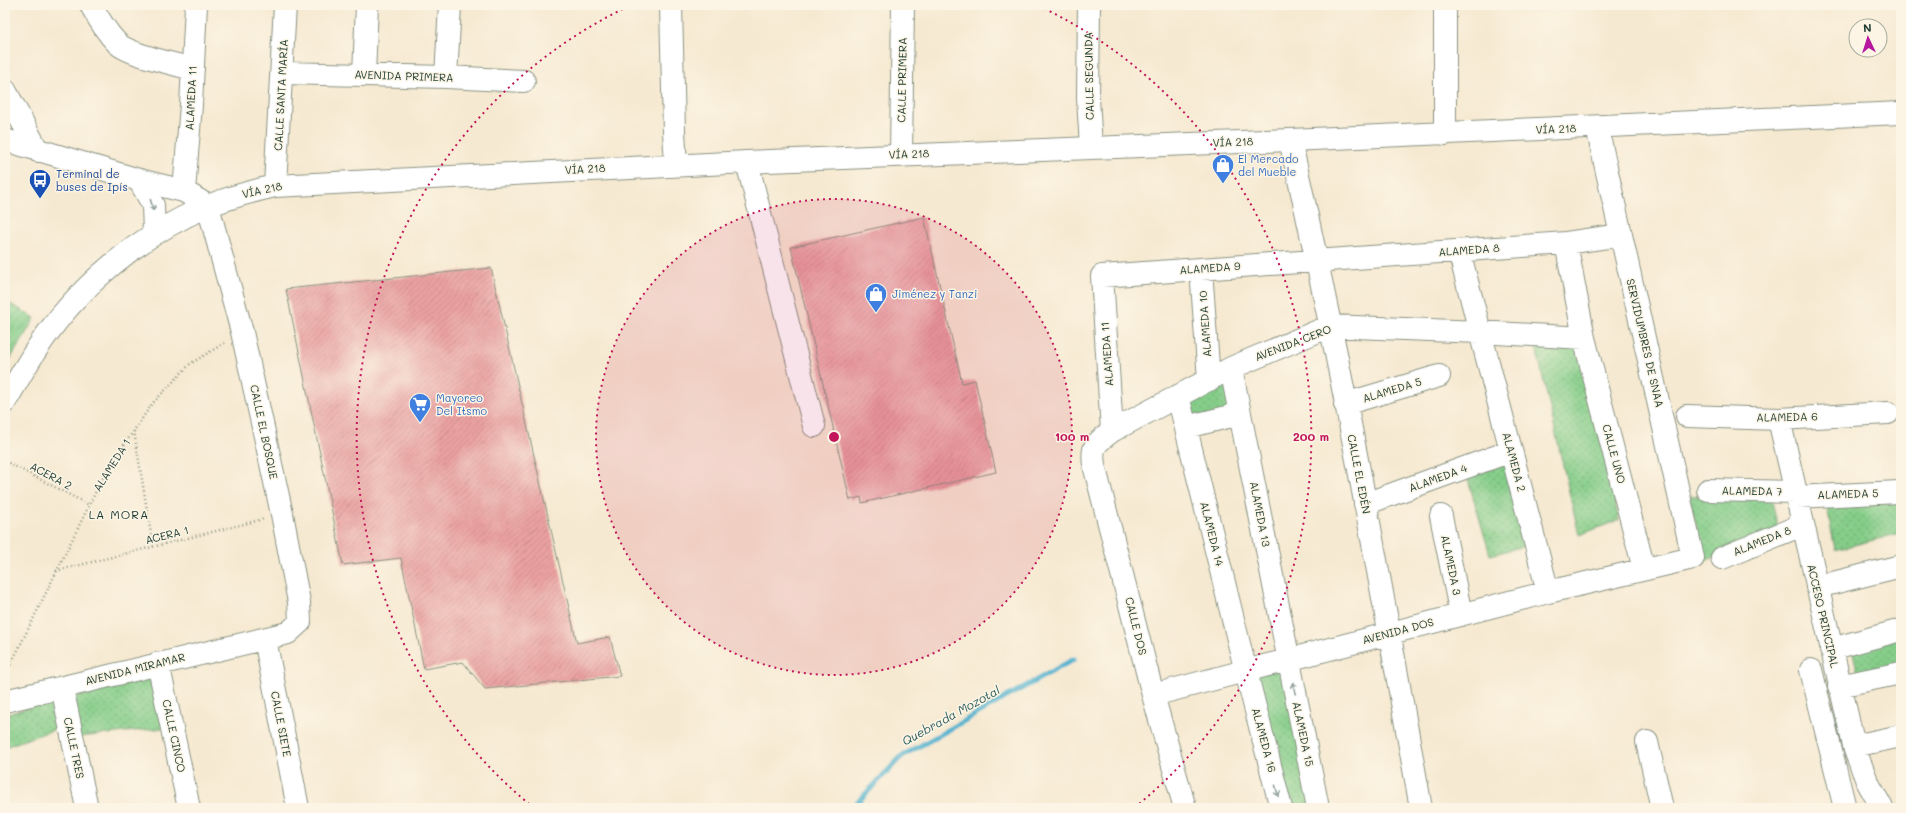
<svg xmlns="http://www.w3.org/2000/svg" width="1906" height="813" viewBox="0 0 1906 813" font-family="Mali,sans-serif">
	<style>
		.park { fill: url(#park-dots); stroke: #52855e }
		.garden { fill: url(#garden-furrows); stroke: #52855e }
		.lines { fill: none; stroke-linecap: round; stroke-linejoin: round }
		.stream { stroke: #52b3d0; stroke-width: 5 }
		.building { fill: url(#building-hatch) }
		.minor-casing { stroke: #8a9382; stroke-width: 24 }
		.major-casing { stroke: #8a9382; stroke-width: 24 }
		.path { stroke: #8a9382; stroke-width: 2.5; stroke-dasharray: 1 3; stroke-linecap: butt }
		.minor { stroke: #fff; stroke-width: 22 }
		.major { stroke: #fff; stroke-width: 22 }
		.oneway { stroke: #8f9e9a }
		.ring { fill: none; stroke: #c2185b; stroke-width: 2; stroke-dasharray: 2 4 }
		.labels { text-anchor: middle; stroke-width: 3; stroke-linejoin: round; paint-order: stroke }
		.street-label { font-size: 11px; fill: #1f3d34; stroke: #fcf5e5 }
		.shop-label { font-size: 11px; fill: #366cbe; stroke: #fcf5e5; text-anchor: start }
		.transit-label { font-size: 11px; fill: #164399; stroke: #fcf5e5; text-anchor: start }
		.neighbourhood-label { font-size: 12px; letter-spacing: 1px; fill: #1f3d34; stroke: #fcf5e5 }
		.water-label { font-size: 12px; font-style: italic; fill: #2e6063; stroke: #fcf5e5 }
		.centre { fill: #c2185b; stroke: #fcf5e5; stroke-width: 2 }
		.ring-label { font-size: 12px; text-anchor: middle; font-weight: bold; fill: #c2185b; stroke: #fcf5e5; stroke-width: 3; stroke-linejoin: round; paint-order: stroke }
	</style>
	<defs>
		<pattern id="park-dots" width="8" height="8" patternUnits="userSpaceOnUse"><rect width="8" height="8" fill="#85cd89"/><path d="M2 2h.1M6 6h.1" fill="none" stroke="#6ca871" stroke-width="1.8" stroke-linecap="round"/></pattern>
		<pattern id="garden-furrows" width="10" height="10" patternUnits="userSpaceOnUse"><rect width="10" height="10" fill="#85cd89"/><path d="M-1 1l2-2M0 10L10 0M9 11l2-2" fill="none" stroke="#6ca871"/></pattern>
		<pattern id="building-hatch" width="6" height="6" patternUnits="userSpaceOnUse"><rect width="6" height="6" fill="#eba2a1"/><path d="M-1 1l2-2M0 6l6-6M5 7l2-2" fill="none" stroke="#be8584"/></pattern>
	</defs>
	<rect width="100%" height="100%" fill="#fcf5e5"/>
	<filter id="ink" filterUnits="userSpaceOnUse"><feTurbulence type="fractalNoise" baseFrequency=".025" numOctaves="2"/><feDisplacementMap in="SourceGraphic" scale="8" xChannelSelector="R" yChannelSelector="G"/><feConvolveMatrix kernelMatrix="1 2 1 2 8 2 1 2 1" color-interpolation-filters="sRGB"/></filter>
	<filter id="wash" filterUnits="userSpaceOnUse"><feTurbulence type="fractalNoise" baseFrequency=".012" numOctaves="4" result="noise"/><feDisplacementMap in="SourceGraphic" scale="16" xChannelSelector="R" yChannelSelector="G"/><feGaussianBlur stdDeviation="0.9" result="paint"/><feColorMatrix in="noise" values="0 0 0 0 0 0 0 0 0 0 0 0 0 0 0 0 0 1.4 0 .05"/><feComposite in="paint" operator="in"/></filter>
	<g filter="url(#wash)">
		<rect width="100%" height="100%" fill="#f6e9d1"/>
		<path class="park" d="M 1535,343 L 1568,345 L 1577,349 L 1583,359 L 1619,520 L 1579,535 Z
			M 1229,375 L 1237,411 L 1189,424 L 1183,399 Z
			M 1509,460 L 1529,545 L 1490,555 L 1467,476 Z
			M 1689,496 L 1771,496 L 1778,529 L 1705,561 Z
			M 1901,499 L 1901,533 L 1835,550 L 1826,501 Z
			M 1901,636 L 1901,667 L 1859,678 L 1852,649 Z
			M 1284,667 L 1313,808 L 1286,808 L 1251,676 Z
			M 153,677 L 164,728 L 79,737 L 71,698 Z
			M 58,698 L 64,726 L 5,747 L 5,715 Z"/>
		<path class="garden" d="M 5,301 L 35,318 L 5,368 Z"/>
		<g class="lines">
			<path class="stream" d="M 852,808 L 902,756 L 1074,659"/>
		</g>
		<g id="blocks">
			<path class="building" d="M 924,217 L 962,383 L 975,380 L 996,472 L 862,503 L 861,497 L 850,500 L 791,247 Z
				M 491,268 L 577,643 L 610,637 L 620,676 L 485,689 L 463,662 L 424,669 L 401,558 L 343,565 L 286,289 Z"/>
		</g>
	</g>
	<g filter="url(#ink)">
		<use href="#blocks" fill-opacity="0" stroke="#8a9382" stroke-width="1"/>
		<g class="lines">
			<g class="minor-casing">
				<path id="minor" d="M 91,5 C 98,18 106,32 117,43 C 129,55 175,64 193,69
					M 671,5 L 674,132 L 676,165
					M 1089,5 L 1088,98 L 1091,147
					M 283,73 L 446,77 L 524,81
					M 364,74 L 367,5
					M 446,77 L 450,5
					M 5,90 L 38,151
					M 1445,134 L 1445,5
					M 5,140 L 139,180 L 184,191 L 208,206 L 242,332 L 282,514 L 299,602 L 300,622 L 288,633 L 5,701
					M 1290,140 C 1341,361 1381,585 1421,808
					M 901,155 L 903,5
					M 747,162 L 814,426
					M 275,186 L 285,5
					M 184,191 L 191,105 L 196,5
					M 1566,243 L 1584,338 L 1644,569
					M 1459,251 L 1548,592
					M 1201,269 L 1209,380
					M 1231,368 L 1318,808
					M 1178,396 L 1246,672 L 1281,808
					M 1345,404 L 1439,376
					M 1687,416 L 1779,419 L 1888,413
					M 1779,419 L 1855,750 L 1867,781 L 1882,808
					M 1186,427 L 1240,414
					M 1112,431 L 1102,276 L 1566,243 L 1621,235
					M 1708,490 L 1795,492
					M 1796,497 L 1899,492
					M 1365,504 L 1511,451
					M 1441,516 L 1461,615
					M 1722,558 L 1802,525
					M 1817,587 L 1901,566
					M 265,639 L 298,808
					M 1831,649 L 1901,630
					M 158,663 L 189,808
					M 1811,670 L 1845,808
					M 1839,686 L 1901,673
					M 62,687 L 87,808
					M 1153,695 L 1548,592 L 1693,558 L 1597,127
					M 1647,742 L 1662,808
					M 1854,746 L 1901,736
					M 1185,808 L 1153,695 L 1094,465 C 1091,444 1097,443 1112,431 L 1231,368 L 1330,326 L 1479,332 L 1584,338"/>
			</g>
			<g class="major-casing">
				<path id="major" d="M 139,180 L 153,205 L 154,233
					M 5,402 C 15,385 25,367 36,350 C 77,287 139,235 208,206 C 230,197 253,191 275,186 L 747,162 L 1290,140 L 1901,113"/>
			</g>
			<path class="path" d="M 134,431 L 153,546
				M 5,461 L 89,505
				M 56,571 L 264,519
				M 5,676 L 105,473 L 152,404 L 190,364 L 226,342"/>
			<use href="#minor" class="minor"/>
			<use href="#major" class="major"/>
		</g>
		<defs><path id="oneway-shaft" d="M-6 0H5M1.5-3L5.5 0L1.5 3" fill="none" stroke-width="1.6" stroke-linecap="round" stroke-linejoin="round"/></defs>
		<g class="oneway">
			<use href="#oneway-shaft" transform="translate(152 205) rotate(74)"/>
			<use href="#oneway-shaft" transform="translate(1294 688) rotate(-102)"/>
			<use href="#oneway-shaft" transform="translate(1277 791) rotate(75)"/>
		</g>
	</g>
	<circle cx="834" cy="437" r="238" fill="#c2185b" fill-opacity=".12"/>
	<g class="ring">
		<circle cx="834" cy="437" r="238"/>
		<path d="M534 808A477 477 0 0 1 629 6M1039 6A477 477 0 0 1 1134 808"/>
	</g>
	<defs>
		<g id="shop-pin" transform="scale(1.15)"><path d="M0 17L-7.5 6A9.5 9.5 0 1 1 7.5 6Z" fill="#3f7fe0" stroke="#fcf5e5"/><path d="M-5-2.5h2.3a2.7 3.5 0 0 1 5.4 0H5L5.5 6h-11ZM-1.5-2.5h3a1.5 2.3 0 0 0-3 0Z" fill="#fff"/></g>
		<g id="bus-pin" transform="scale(1.15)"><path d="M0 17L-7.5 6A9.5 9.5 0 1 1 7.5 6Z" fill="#1a4fb4" stroke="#fcf5e5"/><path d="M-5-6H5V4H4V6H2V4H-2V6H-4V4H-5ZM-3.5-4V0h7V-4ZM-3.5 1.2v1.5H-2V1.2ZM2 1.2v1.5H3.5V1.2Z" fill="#fff"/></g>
		<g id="supermarket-pin" transform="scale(1.15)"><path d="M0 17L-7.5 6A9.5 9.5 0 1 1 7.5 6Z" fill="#3f7fe0" stroke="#fcf5e5"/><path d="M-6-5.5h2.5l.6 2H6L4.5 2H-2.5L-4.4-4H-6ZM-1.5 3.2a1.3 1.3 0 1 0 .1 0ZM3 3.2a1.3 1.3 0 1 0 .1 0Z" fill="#fff"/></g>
	</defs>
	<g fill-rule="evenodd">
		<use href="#shop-pin" x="1223" y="165"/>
		<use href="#bus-pin" x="40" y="180"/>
		<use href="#shop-pin" x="876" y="294"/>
		<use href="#supermarket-pin" x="420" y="404"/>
	</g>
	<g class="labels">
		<g class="street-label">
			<text transform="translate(404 76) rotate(2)" y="4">AVENIDA PRIMERA</text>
			<text transform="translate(1089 76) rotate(-91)" y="4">CALLE SEGUNDA</text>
			<text transform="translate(902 80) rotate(-89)" y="4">CALLE PRIMERA</text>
			<text transform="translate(281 95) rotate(-87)" y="4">CALLE SANTA MARÍA</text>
			<text transform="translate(191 98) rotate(-87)" y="4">ALAMEDA 11</text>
			<text transform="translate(1556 129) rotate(-2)" y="4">VÍA 218</text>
			<text transform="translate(1233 142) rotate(-2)" y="4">VÍA 218</text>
			<text transform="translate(909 154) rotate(-2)" y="4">VÍA 218</text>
			<text transform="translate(585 169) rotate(-3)" y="4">VÍA 218</text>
			<text transform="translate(262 190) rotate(-12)" y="4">VÍA 218</text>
			<text transform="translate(1469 250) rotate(-4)" y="4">ALAMEDA 8</text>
			<text transform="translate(1210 268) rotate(-4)" y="4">ALAMEDA 9</text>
			<text transform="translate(1205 324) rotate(-94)" y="4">ALAMEDA 10</text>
			<text transform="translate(1293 343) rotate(-21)" y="4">AVENIDA CERO</text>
			<text transform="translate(1645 343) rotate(77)" y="4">SERVIDUMBRES DE SNAA</text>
			<text transform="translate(1107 354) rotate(-94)" y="4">ALAMEDA 11</text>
			<text transform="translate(1392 390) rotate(-17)" y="4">ALAMEDA 5</text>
			<text transform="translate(1787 417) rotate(-1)" y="4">ALAMEDA 6</text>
			<text transform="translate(264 432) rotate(78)" y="4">CALLE EL BOSQUE</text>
			<text transform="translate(1614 454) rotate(75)" y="4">CALLE UNO</text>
			<text transform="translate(1514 462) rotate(75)" y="4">ALAMEDA 2</text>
			<text transform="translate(112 465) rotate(-58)" y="4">ALAMEDA 1</text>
			<text transform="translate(1359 474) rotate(79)" y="4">CALLE EL EDÉN</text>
			<text transform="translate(51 476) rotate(28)" y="4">ACERA 2</text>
			<text transform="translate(1438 478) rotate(-20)" y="4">ALAMEDA 4</text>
			<text transform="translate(1752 491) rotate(1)" y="4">ALAMEDA 7</text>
			<text transform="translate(1848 494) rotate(-2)" y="4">ALAMEDA 5</text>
			<text transform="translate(1260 514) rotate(79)" y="4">ALAMEDA 13</text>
			<text transform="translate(1212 534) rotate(76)" y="4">ALAMEDA 14</text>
			<text transform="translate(167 535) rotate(-14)" y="4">ACERA 1</text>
			<text transform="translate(1762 541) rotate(-22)" y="4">ALAMEDA 8</text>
			<text transform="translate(1451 565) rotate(78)" y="4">ALAMEDA 3</text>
			<text transform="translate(1823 616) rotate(77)" y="4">ACCESO PRINCIPAL</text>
			<text transform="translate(1136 626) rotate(76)" y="4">CALLE DOS</text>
			<text transform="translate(1398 631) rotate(-15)" y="4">AVENIDA DOS</text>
			<text transform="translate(135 669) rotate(-14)" y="4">AVENIDA MIRAMAR</text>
			<text transform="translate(281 724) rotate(79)" y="4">CALLE SIETE</text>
			<text transform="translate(1303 734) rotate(78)" y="4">ALAMEDA 15</text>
			<text transform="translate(174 736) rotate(78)" y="4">CALLE CINCO</text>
			<text transform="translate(1264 740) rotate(75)" y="4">ALAMEDA 16</text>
			<text transform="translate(74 748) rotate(78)" y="4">CALLE TRES</text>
		</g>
		<g class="shop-label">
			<text x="1238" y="163">El Mercado<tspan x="1238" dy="13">del Mueble</tspan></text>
			<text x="892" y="298">Jiménez y Tanzi</text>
			<text x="436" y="402">Mayoreo<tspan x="436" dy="13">Del Itsmo</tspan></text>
		</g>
		<g class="transit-label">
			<text x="56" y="178">Terminal de<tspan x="56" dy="13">buses de Ipís</tspan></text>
		</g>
		<g class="neighbourhood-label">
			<text x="119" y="519">LA MORA</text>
		</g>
		<g class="water-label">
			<text transform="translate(951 716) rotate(-29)" y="4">Quebrada Mozotal</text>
		</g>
	</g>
	<circle cx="834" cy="437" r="6" class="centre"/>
	<g class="ring-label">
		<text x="1072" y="441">100 m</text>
		<text x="1311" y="441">200 m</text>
	</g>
	<rect width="1906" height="813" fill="none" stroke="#fcf5e5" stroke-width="20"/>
	<g transform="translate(1868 38) rotate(356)"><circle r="19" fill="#fcf5e5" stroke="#a4ab9e"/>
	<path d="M0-3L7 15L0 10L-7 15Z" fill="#b5179e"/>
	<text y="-6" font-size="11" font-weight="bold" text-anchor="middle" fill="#1f3d34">N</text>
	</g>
</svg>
